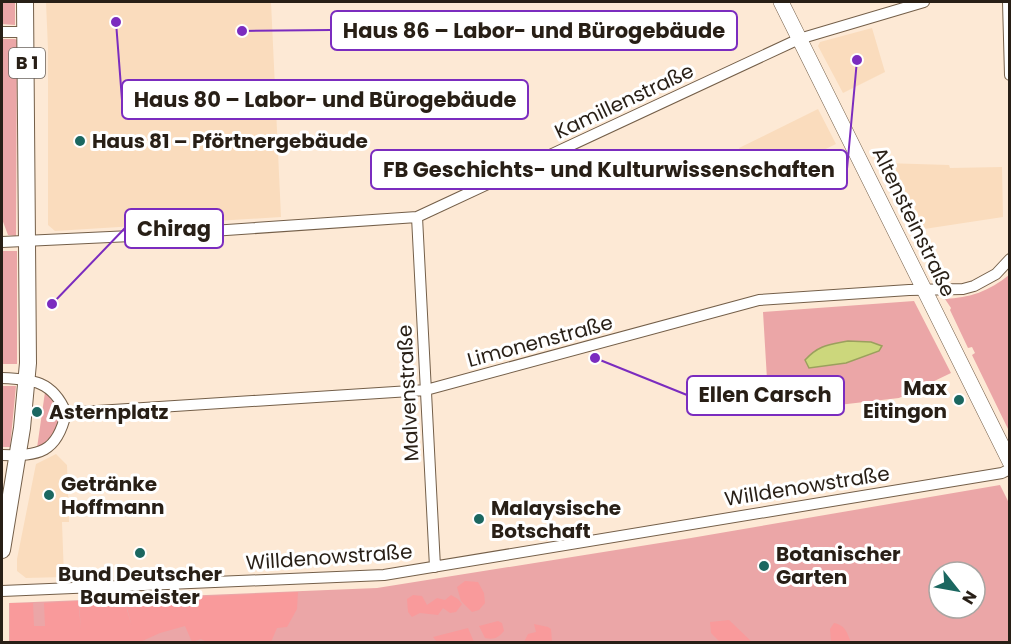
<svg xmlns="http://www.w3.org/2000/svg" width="1011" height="644" viewBox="0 0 1011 644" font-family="Poppins,sans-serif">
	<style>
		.built { fill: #fadcbd }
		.green { fill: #eba6a7; fill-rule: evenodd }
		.forest { fill: #f99a9b }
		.water { fill: #ccd77c; stroke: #9ba05d; stroke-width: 1.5 }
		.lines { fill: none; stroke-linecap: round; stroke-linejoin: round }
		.street-casing { stroke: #745f49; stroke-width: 12 }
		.secondary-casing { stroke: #745f49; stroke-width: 16 }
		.primary-casing { stroke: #745f49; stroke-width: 18 }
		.street { stroke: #fff; stroke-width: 10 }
		.secondary { stroke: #fff; stroke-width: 15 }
		.primary { stroke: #fff; stroke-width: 16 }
		.poi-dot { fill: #1b6760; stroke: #fff; stroke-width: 2 }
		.labels { text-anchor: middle; stroke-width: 6; stroke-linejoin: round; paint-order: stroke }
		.shield { fill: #fff; stroke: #68625c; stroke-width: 1.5 }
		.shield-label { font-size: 18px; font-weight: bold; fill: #281f16 }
		.street-label { font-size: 20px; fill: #281f16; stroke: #fff }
		.poi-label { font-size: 20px; font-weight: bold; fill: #281f16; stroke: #fff; text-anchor: start }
		.leader { fill: none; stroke: #7b2cbf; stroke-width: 2 }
		.callout-dot { fill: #7b2cbf; stroke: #fff; stroke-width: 2 }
		.callout { fill: #fff; stroke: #7b2cbf; stroke-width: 2 }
		.callout-label { font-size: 21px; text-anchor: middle; font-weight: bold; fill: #281f16 }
	</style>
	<rect width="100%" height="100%" fill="#fde9d5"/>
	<path class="built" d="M 46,2 L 271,2 L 281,217 L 55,231 L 48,225 L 48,49 Z
		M 872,28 L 885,72 L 843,93 L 818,46 L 820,42 Z
		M 818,109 L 836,144 L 756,183 L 739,148 Z
		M 884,163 L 949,165 L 950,168 L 1002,167 L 1003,217 L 911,231 L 878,166 Z
		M 56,454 L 67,465 L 69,522 L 62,522 L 64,577 L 26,578 L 17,571 L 17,559 L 36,464 Z"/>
	<path class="green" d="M 2,2 L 15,2 L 15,25 L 2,24 Z
		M 2,39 L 15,39 L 17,40 L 16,236 L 8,235 L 2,219 Z
		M 3,251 L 17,251 L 17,364 L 3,364 Z
		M 1009,275 L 1009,431 L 972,355 L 975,353 L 972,347 L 968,348 L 950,310 L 951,308 L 945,299 C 969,298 990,291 1009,275 Z
		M 914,301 L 951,373 L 899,398 L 769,413 L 763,312 Z
		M 3,386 L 16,386 L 10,447 L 3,447 Z
		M 45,392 C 66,413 64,433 37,448 Z
		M 1000,485 L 1009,503 L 1009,642 L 9,642 L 9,603 L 377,588 L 691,538 ZM 939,572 L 975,572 L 975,608 L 939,608 Z"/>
	<path class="forest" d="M 465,581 L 478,582 L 484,593 L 485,603 L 479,610 L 472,612 L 461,601 L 457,587 Z
		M 298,592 L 297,609 L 287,627 L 277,628 L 271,642 L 207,642 L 201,639 L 192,642 L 185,626 L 160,633 L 140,642 L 10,642 L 10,603 L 33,603 L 34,626 L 45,626 L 44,603 L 78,601 L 81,630 L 79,601 L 124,600 L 132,627 L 125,600 Z
		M 413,595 L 422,596 L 427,605 L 437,598 L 445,600 L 451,595 L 458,599 L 462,604 L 456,612 L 450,613 L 443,608 L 438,615 L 420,613 L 412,617 L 408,612 L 407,599 Z
		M 729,620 L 752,642 L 720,642 L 711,633 L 710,622 Z
		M 498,621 L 502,623 L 504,631 C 498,638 494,640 485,638 L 479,626 Z
		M 834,623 C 847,626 847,634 851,642 L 831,642 L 830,629 Z
		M 534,624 L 548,627 L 551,629 L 552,642 L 524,642 L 528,634 L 536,632 Z
		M 468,628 L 474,642 L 437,642 L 433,637 Z"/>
	<path class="water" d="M 848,341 L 871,342 L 882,346 L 879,351 L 846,363 L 809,368 L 805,360 C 819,345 828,345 848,341 Z"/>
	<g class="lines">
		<g class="street-casing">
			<path id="street" d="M 1008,2 L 1010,75
				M 2,32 L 27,32
				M 417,217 L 435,567
				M 2,242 L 153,235 L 417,217 L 799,39 L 924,2
				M 2,378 C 32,379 53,381 66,413 C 57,453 39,456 2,455
				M 66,413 L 426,390 L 759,300 L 909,290 L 963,289 L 974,286 L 996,274 L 1010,259
				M 2,591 L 384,575 L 1002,473 L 1010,469"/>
		</g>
		<g class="secondary-casing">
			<path id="secondary" d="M 781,2 L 1010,462"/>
		</g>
		<g class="primary-casing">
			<path id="primary" d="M 2,550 L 22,428 L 28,363 L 25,2"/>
		</g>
		<use href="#street" class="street"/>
		<use href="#secondary" class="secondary"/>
		<use href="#primary" class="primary"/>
	</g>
	<g class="poi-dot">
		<circle cx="80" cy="141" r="6"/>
		<circle cx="959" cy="400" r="6"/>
		<circle cx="37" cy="412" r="6"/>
		<circle cx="49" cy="495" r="6"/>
		<circle cx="479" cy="519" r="6"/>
		<circle cx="140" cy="553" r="6"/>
		<circle cx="764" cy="566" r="6"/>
	</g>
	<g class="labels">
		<rect class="shield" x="9" y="48" width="36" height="30" rx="4.5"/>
		<g class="shield-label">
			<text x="27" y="69">B 1</text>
		</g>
		<g class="street-label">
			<text transform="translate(624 101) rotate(-25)" y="7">Kamillenstraße</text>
			<text transform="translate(914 222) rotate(64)" y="7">Altensteinstraße</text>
			<text transform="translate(540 341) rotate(-15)" y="7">Limonenstraße</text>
			<text transform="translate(408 393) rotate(-93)" y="7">Malvenstraße</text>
			<text transform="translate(807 486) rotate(-9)" y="7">Willdenowstraße</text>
			<text transform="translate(329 557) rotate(-4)" y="7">Willdenowstraße</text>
		</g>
		<g class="poi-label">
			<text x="92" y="148">Haus 81 – Pförtnergebäude</text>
			<text x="947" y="395" text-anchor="end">Max<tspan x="947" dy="23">Eitingon</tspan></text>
			<text x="49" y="419">Asternplatz</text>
			<text x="61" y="491">Getränke<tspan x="61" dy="23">Hoffmann</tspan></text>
			<text x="491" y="515">Malaysische<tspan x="491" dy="23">Botschaft</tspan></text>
			<text x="776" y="561">Botanischer<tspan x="776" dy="23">Garten</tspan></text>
			<text x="140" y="581" text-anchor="middle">Bund Deutscher<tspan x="140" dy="23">Baumeister</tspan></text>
		</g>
	</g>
	<path class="leader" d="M242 31L331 30M116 22L122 100M857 60L847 169M52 304L125 228M595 358L687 395"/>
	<g class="callout-dot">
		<circle cx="242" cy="31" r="6"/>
		<circle cx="116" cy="22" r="6"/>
		<circle cx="857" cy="60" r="6"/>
		<circle cx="52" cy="304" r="6"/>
		<circle cx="595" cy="358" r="6"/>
	</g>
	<g class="callout">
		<rect x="331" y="11" width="406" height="39" rx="6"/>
		<rect x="122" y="80" width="406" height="39" rx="6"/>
		<rect x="371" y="150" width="476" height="39" rx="6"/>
		<rect x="125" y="209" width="98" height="39" rx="6"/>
		<rect x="687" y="376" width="157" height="39" rx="6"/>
	</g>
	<g class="callout-label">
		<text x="534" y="38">Haus 86 – Labor- und Bürogebäude</text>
		<text x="325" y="107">Haus 80 – Labor- und Bürogebäude</text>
		<text x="609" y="177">FB Geschichts- und Kulturwissenschaften</text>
		<text x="174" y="236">Chirag</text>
		<text x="765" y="402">Ellen Carsch</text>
	</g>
	<rect width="1011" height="644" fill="none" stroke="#281f16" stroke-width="6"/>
	<g transform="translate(957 590) rotate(121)"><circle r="28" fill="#ffffff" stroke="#a9a5a2" stroke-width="1.5"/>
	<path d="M0-4.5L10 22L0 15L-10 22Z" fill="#1b6760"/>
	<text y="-9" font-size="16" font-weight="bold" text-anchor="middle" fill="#281f16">N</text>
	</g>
</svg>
